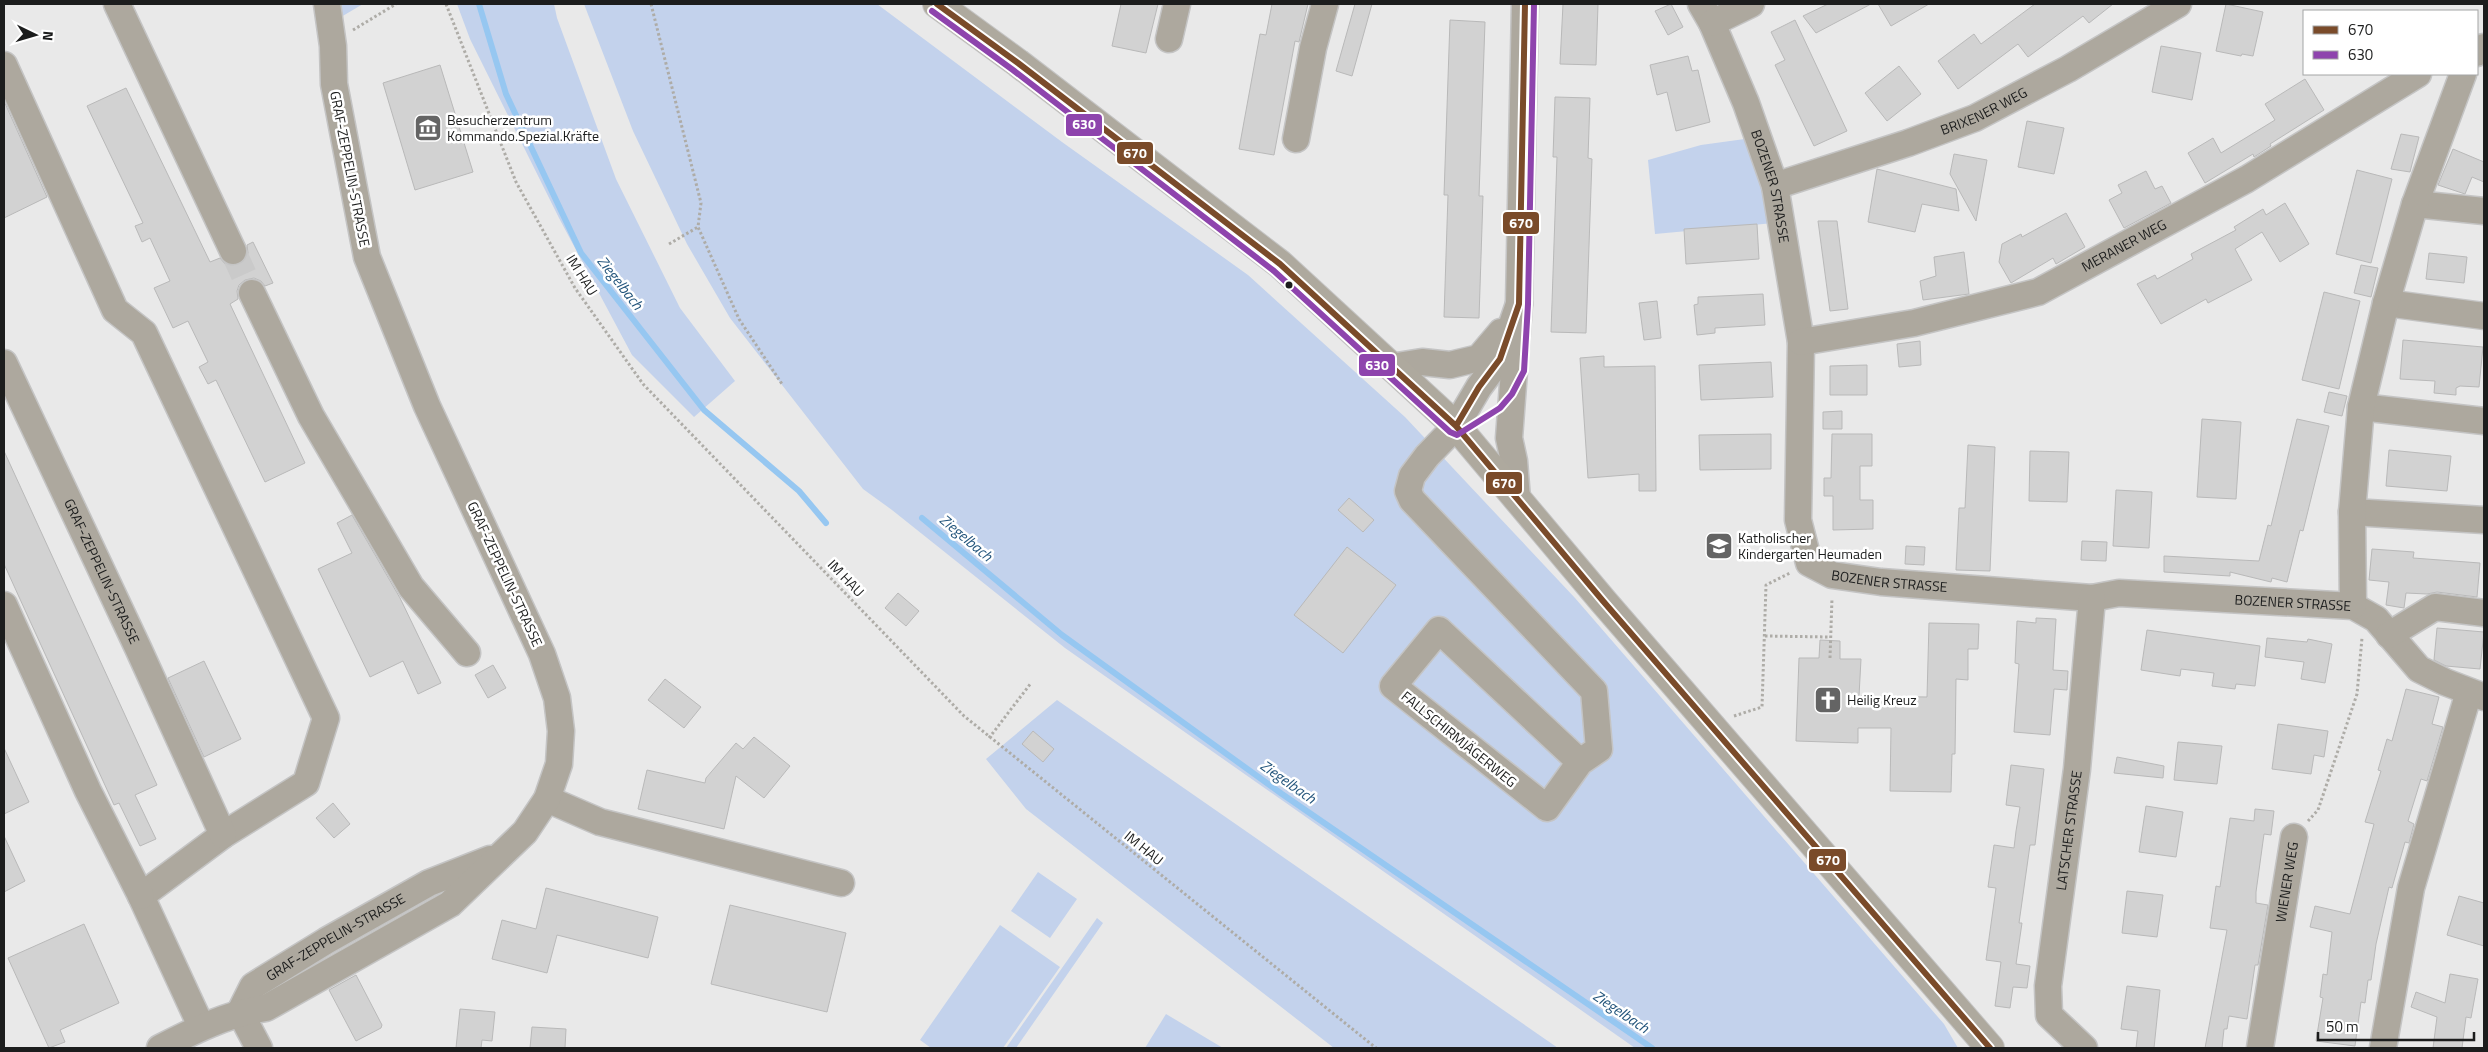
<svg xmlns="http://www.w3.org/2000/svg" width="2488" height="1052" viewBox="0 0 2488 1052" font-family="'Titillium Web',sans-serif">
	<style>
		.green { fill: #c3d2ec }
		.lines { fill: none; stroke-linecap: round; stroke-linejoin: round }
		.stream { stroke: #96c7f1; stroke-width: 6 }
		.building { fill: #d2d2d2; stroke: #b9b9b9 }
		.minor-tunnel { stroke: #cacaca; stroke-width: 26; stroke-dasharray: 26 13; stroke-linecap: butt }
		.minor-casing { stroke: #c4c4c4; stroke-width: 29 }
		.major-casing { stroke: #c4c4c4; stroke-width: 30 }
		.path { stroke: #aeaca7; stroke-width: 3; stroke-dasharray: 2.5 2.5; stroke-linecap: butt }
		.minor { stroke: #ada89e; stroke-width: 26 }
		.major { stroke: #aea99e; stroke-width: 28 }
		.bus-1-casing { stroke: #fff; stroke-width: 10 }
		.bus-2-casing { stroke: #fff; stroke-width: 10 }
		.bus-1 { stroke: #7a4b2a; stroke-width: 6 }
		.bus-2 { stroke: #8e44ad; stroke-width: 6 }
		.bus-dot { fill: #1c1d1d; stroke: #fff; stroke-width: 2 }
		.labels { text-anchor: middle; stroke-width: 5; stroke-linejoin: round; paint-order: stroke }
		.street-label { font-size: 14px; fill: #1c1d1d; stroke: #fff }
		.poi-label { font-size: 14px; fill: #1c1d1d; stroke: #fff; text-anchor: start }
		.water-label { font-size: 15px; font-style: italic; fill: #22547b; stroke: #fff }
		.line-badge { stroke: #fff; stroke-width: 2 }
		.badge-label { font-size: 14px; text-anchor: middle; font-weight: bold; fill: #fff }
	</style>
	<rect width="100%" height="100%" fill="#e9e9e9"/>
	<path class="green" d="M 339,4 L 363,4 L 341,17 Z
		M 457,4 L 554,4 L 557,18 L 616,179 L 680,308 L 735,381 L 694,417 L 632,355 L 559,218 L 470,39 Z
		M 584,4 L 877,4 L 1062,142 L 1248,275 L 1405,417 L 1575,598 L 1944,1024 L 1958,1048 L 1635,1048 L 1065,648 L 892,510 L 863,489 L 730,318 L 687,244 L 633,131 Z
		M 1752,138 L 1774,223 L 1655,234 L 1648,160 L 1701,145 Z
		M 1057,700 L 1558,1048 L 1334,1048 L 1026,809 L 986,759 Z
		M 1038,872 L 1077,899 L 1050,938 L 1011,911 Z
		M 1097,918 L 1103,923 L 1016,1048 L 1006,1048 Z
		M 1000,925 L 1060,967 L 1003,1048 L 931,1048 L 920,1040 Z
		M 1166,1014 L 1223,1048 L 1145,1048 Z"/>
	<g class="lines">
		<path class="stream" d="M 479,4 L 506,94 L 581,253 L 704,410 L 799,491 L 826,523
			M 922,518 L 1062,635 L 1282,794 L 1652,1048"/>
	</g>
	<path class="building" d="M 1121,4 L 1158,4 L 1146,53 L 1112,46 Z
		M 1272,4 L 1308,4 L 1299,42 L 1295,41 L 1274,155 L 1239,149 L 1260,34 L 1266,35 Z
		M 1355,4 L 1372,4 L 1352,76 L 1336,71 Z
		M 1563,4 L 1598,4 L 1596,65 L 1560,64 Z
		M 1671,4 L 1683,27 L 1668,35 L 1655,11 Z
		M 1828,4 L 1871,4 L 1816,33 L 1803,16 Z
		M 1878,4 L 1929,4 L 1891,26 Z
		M 2035,4 L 2113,4 L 2089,23 L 2083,16 L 2028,57 L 2018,44 L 1958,89 L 1938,61 L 1974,34 L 1981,44 Z
		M 2226,4 L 2263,12 L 2253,56 L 2242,54 L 2241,56 L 2216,51 Z
		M 1450,20 L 1485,22 L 1479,196 L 1483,196 L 1479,318 L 1444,317 L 1448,195 L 1444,195 Z
		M 1795,20 L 1847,131 L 1814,146 L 1775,65 L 1785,60 L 1771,32 Z
		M 2161,46 L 2201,53 L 2192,100 L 2152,92 Z
		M 1688,56 L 1692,71 L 1698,70 L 1710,122 L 1676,131 L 1667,92 L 1657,95 L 1650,65 Z
		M 440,65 L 473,172 L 415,190 L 383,83 Z
		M 1899,66 L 1921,94 L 1887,121 L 1865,93 Z
		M 2305,79 L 2324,110 L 2270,144 L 2271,146 L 2254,157 L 2253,154 L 2205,183 L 2188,153 L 2213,138 L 2221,153 L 2275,120 L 2265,104 Z
		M 126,88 L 210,262 L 220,258 L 225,264 L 231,266 L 240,264 L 246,259 L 248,253 L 247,245 L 253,242 L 273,283 L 265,286 L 261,281 L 254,278 L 245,280 L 239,285 L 237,291 L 238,299 L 230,304 L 305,463 L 265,482 L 216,380 L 208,384 L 199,367 L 208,362 L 188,321 L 173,328 L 154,288 L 170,281 L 150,238 L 142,242 L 135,226 L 143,223 L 87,106 Z
		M 1555,97 L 1590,98 L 1588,158 L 1592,159 L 1586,333 L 1551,332 L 1557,157 L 1553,157 Z
		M 4,101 L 47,197 L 4,218 Z
		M 2027,121 L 2064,128 L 2054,174 L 2018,167 Z
		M 2401,134 L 2419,137 L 2410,172 L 2391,169 Z
		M 2453,149 L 2484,162 L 2484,182 L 2472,177 L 2465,194 L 2438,185 Z
		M 1954,154 L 1987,160 L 1976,221 L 1950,174 Z
		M 1877,169 L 1956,189 L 1959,211 L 1922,204 L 1915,232 L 1868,222 Z
		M 2357,170 L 2392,179 L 2371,263 L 2336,254 Z
		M 2146,171 L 2155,189 L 2162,186 L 2171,203 L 2124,228 L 2109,200 L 2122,193 L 2118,185 Z
		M 2285,203 L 2309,244 L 2280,262 L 2262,232 L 2235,249 L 2252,280 L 2208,303 L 2206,299 L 2161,324 L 2137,284 L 2155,275 L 2157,279 L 2193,259 L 2191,254 L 2236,230 L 2234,227 L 2263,209 L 2266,215 Z
		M 2066,213 L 2085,247 L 2056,264 L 2053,258 L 2011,283 L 1999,262 L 2002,244 L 2021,234 L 2022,237 Z
		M 1818,221 L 1837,221 L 1848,309 L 1830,311 Z
		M 1757,224 L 1759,259 L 1686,264 L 1684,229 Z
		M 1964,252 L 1969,294 L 1923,300 L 1920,281 L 1936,276 L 1934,257 Z
		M 2429,253 L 2467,257 L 2464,283 L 2426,279 Z
		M 2361,265 L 2378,268 L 2371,297 L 2354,293 Z
		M 2324,292 L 2360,301 L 2339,389 L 2302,380 Z
		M 1763,294 L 1765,325 L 1715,328 L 1715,333 L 1697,335 L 1694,305 L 1698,304 L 1698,297 Z
		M 1657,301 L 1661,338 L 1644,340 L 1639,303 Z
		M 2403,340 L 2483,347 L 2479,387 L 2460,386 L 2456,388 L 2456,395 L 2434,393 L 2435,381 L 2400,379 Z
		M 1920,341 L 1921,365 L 1899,367 L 1897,344 Z
		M 1604,356 L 1604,367 L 1655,366 L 1656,491 L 1639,491 L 1639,474 L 1588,478 L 1580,358 Z
		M 1771,362 L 1773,397 L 1701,400 L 1699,365 Z
		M 1867,365 L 1867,395 L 1830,395 L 1830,366 Z
		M 2329,392 L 2347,396 L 2342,416 L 2324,412 Z
		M 1842,411 L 1842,429 L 1823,429 L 1823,412 Z
		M 2202,419 L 2241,422 L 2236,499 L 2197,497 Z
		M 2297,419 L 2329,426 L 2303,531 L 2300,530 L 2287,582 L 2272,578 L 2271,582 L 2230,572 L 2230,576 L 2164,572 L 2164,556 L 2259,561 L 2268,525 L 2271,526 Z
		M 1771,434 L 1771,469 L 1700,470 L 1699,435 Z
		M 1832,434 L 1872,434 L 1872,466 L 1860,466 L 1860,500 L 1873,500 L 1873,529 L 1833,530 L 1833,496 L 1824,496 L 1824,478 L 1831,478 Z
		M 1968,445 L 1995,447 L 1990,571 L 1956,570 L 1959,508 L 1965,508 Z
		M 2389,450 L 2451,456 L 2447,491 L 2386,486 Z
		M 4,451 L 157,785 L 135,795 L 156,839 L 140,846 L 119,803 L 114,805 L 4,564 Z
		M 2030,451 L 2069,452 L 2067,502 L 2029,501 Z
		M 2116,490 L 2152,492 L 2149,548 L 2113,546 Z
		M 1349,498 L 1374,520 L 1363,532 L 1338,510 Z
		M 352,515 L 400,598 L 441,683 L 418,694 L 403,661 L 370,677 L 318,569 L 352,553 L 337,523 Z
		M 2082,541 L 2107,542 L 2106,561 L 2081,560 Z
		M 1906,546 L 1925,547 L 1924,565 L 1905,564 Z
		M 1347,547 L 1396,585 L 1343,653 L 1294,615 Z
		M 2372,549 L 2414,552 L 2413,558 L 2480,563 L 2477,597 L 2437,592 L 2427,594 L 2406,593 L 2404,608 L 2386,605 L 2389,582 L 2369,580 Z
		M 898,593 L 919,611 L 906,626 L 885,608 Z
		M 2036,618 L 2056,619 L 2053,670 L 2068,671 L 2067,690 L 2054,689 L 2050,735 L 2014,732 L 2019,664 L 2015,663 L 2017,621 L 2036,623 Z
		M 1929,623 L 1979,624 L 1978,649 L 1968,649 L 1968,680 L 1956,679 L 1955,754 L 1952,754 L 1951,792 L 1890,791 L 1891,728 L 1858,728 L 1858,743 L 1796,741 L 1799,658 L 1819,658 L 1820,640 L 1840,641 L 1840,659 L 1861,659 L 1859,696 L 1927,697 Z
		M 2437,628 L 2484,632 L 2480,669 L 2446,666 L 2434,660 Z
		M 2147,630 L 2260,646 L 2255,686 L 2236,684 L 2235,689 L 2212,686 L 2214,673 L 2181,669 L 2180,676 L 2141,670 Z
		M 2267,638 L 2307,642 L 2308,639 L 2332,644 L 2325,683 L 2301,679 L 2304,662 L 2265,657 Z
		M 204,661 L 241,739 L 204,757 L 168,678 Z
		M 493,665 L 506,688 L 488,698 L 475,675 Z
		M 665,679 L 701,707 L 684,728 L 648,700 Z
		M 2406,689 L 2439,697 L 2432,724 L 2443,727 L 2427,781 L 2421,779 L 2408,821 L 2414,824 L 2409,843 L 2405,842 L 2392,888 L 2389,887 L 2376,944 L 2371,980 L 2368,980 L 2365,1003 L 2361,1002 L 2355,1046 L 2316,1041 L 2323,998 L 2320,997 L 2323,974 L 2327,975 L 2332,932 L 2310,927 L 2315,906 L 2350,914 L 2374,824 L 2365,822 L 2381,771 L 2378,770 L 2387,739 L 2392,741 Z
		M 2278,724 L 2328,731 L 2324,757 L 2314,755 L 2311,774 L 2272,769 Z
		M 1033,731 L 1054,749 L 1043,762 L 1022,744 Z
		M 754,737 L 790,766 L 764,798 L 736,776 L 724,829 L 638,809 L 647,770 L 705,783 L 706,778 L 736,743 L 743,749 Z
		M 2178,742 L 2222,746 L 2217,784 L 2174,780 Z
		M 4,748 L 29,802 L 4,814 Z
		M 2117,757 L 2164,766 L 2163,778 L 2114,773 Z
		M 2011,765 L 2044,769 L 2035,845 L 2030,845 L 2019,923 L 2022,923 L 2016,964 L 2030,966 L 2027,988 L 2013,987 L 2010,1008 L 1995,1006 L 2001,962 L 1986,960 L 1996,888 L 1988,887 L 1994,845 L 2014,848 L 2016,831 L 2020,807 L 2006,805 Z
		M 333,803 L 350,824 L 334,838 L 316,818 Z
		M 2146,806 L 2183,812 L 2176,857 L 2139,852 Z
		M 2255,809 L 2274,811 L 2271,835 L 2264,834 L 2256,892 L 2256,903 L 2268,905 L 2258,965 L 2255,965 L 2247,1019 L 2229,1016 L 2227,1029 L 2224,1029 L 2222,1048 L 2205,1048 L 2227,930 L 2210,928 L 2216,886 L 2220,887 L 2230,818 L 2254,821 Z
		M 4,836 L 25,881 L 4,892 Z
		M 546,888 L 658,917 L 648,958 L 557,935 L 547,973 L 492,959 L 502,920 L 536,929 Z
		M 2127,891 L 2163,895 L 2157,937 L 2122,933 Z
		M 2459,896 L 2484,903 L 2484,946 L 2447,935 Z
		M 730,905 L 846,933 L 827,1012 L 711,984 Z
		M 84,924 L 119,1003 L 60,1030 L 65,1042 L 49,1048 L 8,958 Z
		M 2450,974 L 2478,979 L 2471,1018 L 2466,1017 L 2462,1048 L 2433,1048 L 2437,1017 L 2411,1007 L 2416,992 L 2445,1003 Z
		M 356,975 L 382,1025 L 381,1028 L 356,1041 L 329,990 Z
		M 2127,986 L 2160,990 L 2154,1048 L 2136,1048 L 2138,1031 L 2121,1029 Z
		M 460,1009 L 495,1012 L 492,1041 L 482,1040 L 481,1048 L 456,1048 Z
		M 532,1027 L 566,1029 L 565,1048 L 530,1048 Z"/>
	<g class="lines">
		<path class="minor-tunnel" d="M 233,251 L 252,293"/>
		<g class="minor-casing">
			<g id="minor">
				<path d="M 117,4 L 233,251"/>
				<path id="s1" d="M 1701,4 L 1712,23 L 1746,103 L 1775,186 L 1801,342 L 1798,520 L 1809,563 L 1832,575 L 1881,582 L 2092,598 L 2119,593 L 2353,606 L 2376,619 L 2419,669 L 2445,682 L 2484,697"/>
				<path d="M 1712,23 L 1751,4"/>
				<path d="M 1169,39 L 1177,4"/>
				<path d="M 2477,53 L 2484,47"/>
				<path d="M 4,65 L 115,310 L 144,333 L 326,718 L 306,783 L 223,835 L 141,896 L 201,1026"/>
				<path d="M 1296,139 L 1313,48 L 1325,4"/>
				<path id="s2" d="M 1775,186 L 1908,143 L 1975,118 L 2068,69 L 2178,4"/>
				<path d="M 2415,204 L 2484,211"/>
				<path d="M 252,293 L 311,416 L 411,587 L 467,653"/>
				<path d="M 2386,303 L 2484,316"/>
				<path d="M 1519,304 L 1500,359 L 1479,387 L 1456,426 L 1427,456 L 1412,476 L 1408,491 L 1412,500 L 1594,691 L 1599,749 L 1580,762 L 1547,808 L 1393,686 L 1439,630 L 1580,762"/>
				<path id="s3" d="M 1801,342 L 1914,323 L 2038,292 L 2247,179 L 2418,74"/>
				<path id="s4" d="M 4,363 L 138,648 L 223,835"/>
				<path d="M 1391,367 L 1422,362 L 1450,365 L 1479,358 L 1501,332"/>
				<path d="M 2361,407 L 2484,421"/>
				<path d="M 1517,499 L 1514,461 L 1509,438 L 1519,304 L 1525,4"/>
				<path d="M 2352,512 L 2484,520"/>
				<path d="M 4,605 L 88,791 L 141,896"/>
				<path d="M 2353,606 L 2352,512 L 2361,407 L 2386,303 L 2415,204 L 2463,74"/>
				<path d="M 2389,635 L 2435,607 L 2484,613"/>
				<path d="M 547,799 L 600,822 L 841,883"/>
				<path id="s5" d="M 240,1012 L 253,986 L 326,941 L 429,883 L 490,859"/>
				<path d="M 240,1012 L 259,1048"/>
				<path d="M 160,1048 C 195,1030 227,1014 266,1008 L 450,904 L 525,832 L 547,799 L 559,764 L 561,731 L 557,698 L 542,654 L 427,406 L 367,257 L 334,84 L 333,46 L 327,4"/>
				<path id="s6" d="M 2084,1048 L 2049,1015 L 2048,986 L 2077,769 L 2092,598"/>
				<path id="s7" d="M 2260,1048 L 2294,837"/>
				<path d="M 2383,1048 L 2411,888 L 2469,692"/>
			</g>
		</g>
		<g class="major-casing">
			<path id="major" d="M 937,4 L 1018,63 L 1280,264 L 1456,426 L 1603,601 L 1990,1048"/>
		</g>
		<path class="path" d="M 446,4 L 516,182 L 575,288 L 643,384 L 964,716 L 1376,1048
			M 651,4 L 701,203 L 698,227 L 739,319 L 782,384
			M 353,30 L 396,4
			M 669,244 L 698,227
			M 1765,636 L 1830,637
			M 1830,658 L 1832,598
			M 1734,716 L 1762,707 L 1766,585 L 1790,573
			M 989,738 L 1031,683
			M 2308,821 L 2318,810 L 2357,694 L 2362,638"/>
		<use href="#minor" class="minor"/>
		<use href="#major" class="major"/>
		<g class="bus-1-casing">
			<path id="bus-1" d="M 937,4 L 1018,63 L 1280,264 L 1456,426 L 1603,601 L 1990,1048
				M 1456,426 L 1479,387 L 1500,359 L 1519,304 L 1525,4"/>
		</g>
		<g class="bus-2-casing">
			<path id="bus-2" d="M 932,11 L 1013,70 L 1274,271 L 1450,432 L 1457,435 L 1500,408 L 1512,394 L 1524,371 L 1528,304 L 1534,4"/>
		</g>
		<use href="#bus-1" class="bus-1"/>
		<use href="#bus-2" class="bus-2"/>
	</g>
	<defs>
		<g id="museum-square" transform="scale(1.4375)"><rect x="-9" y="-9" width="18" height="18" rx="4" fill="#646464" stroke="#fff"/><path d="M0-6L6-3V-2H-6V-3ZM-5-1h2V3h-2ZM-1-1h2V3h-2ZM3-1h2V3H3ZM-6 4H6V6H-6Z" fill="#fff"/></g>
		<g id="school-square" transform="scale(1.4375)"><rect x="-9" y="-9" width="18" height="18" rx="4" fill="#646464" stroke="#fff"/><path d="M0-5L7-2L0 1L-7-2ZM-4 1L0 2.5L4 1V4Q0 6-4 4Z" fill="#fff"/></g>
		<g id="church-square" transform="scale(1.4375)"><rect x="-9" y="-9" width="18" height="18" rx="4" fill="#646464" stroke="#fff"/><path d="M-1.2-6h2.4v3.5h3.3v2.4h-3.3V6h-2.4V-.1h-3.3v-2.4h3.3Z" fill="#fff"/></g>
	</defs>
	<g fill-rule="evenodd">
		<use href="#museum-square" x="428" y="128"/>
		<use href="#school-square" x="1719" y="546"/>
		<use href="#church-square" x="1828" y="700"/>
	</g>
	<circle class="bus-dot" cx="1289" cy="285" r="4.5"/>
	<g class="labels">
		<g class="street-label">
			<text dy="5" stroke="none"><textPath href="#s2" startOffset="222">BRIXENER WEG</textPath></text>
			<text transform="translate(350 169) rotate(79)" y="5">GRAF-ZEPPELIN-STRASSE</text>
			<text dy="5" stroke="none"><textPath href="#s1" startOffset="196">BOZENER STRASSE</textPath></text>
			<text dy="5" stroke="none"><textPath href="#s3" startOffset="340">MERANER WEG</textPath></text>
			<text transform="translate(582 275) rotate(58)" y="5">IM HAU</text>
			<text dy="5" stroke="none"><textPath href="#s4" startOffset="230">GRAF-ZEPPELIN-STRASSE</textPath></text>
			<text transform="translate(505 574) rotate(65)" y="5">GRAF-ZEPPELIN-STRASSE</text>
			<text transform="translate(846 578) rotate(46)" y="5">IM HAU</text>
			<text dy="5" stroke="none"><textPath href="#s1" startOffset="661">BOZENER STRASSE</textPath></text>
			<text dy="5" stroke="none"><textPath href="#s1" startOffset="1066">BOZENER STRASSE</textPath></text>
			<text transform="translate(1459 739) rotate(39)" y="5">FALLSCHIRMJÄGERWEG</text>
			<text dy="5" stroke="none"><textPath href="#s6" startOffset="234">LATSCHER STRASSE</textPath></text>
			<text transform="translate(1144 848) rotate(39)" y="5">IM HAU</text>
			<text dy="5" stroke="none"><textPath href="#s7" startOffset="168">WIENER WEG</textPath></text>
			<text dy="5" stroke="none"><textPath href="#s5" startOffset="125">GRAF-ZEPPELIN-STRASSE</textPath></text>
		</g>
		<g class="poi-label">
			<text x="447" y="125">Besucherzentrum<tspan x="447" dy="16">Kommando.Spezial.Kräfte</tspan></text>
			<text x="1738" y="543">Katholischer<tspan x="1738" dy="16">Kindergarten Heumaden</tspan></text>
			<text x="1847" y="705">Heilig Kreuz</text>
		</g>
		<g class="water-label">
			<text transform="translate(620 283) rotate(52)" y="5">Ziegelbach</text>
			<text transform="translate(966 538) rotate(40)" y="5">Ziegelbach</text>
			<text transform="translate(1288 782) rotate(35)" y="5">Ziegelbach</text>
			<text transform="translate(1621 1012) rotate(34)" y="5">Ziegelbach</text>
		</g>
	</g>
	<g class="line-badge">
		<rect x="1065" y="113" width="38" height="24" rx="5" fill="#8e44ad"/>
		<rect x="1116" y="141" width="38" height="24" rx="5" fill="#7a4b2a"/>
		<rect x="1502" y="211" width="38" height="24" rx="5" fill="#7a4b2a"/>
		<rect x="1358" y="353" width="38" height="24" rx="5" fill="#8e44ad"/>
		<rect x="1485" y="471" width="38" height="24" rx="5" fill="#7a4b2a"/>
		<rect x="1808" y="848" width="39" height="24" rx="5" fill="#7a4b2a"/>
	</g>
	<g class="badge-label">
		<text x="1084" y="129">630</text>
		<text x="1135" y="158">670</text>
		<text x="1521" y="228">670</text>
		<text x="1377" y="370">630</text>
		<text x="1504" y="488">670</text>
		<text x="1828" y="865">670</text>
	</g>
	<rect width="2488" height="1052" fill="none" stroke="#1c1d1d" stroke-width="10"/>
	<rect x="2303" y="10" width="175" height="65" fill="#ffffff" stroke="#a4a5a5"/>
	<rect x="2313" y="26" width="25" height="8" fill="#7a4b2a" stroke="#a4a5a5"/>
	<text x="2348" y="35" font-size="15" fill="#1c1d1d">670</text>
	<rect x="2313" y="51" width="25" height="8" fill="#8e44ad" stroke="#a4a5a5"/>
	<text x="2348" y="60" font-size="15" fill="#1c1d1d">630</text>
	<g transform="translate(35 35) rotate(95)" stroke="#ffffff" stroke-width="4" paint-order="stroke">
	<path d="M0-4L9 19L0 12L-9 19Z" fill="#1c1d1d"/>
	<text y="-8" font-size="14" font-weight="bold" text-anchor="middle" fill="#1c1d1d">N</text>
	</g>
	<path d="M2318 1032v8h156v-8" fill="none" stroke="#1c1d1d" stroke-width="2.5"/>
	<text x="2326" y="1032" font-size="15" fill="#1c1d1d" stroke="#ffffff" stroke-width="4" paint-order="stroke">50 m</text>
</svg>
